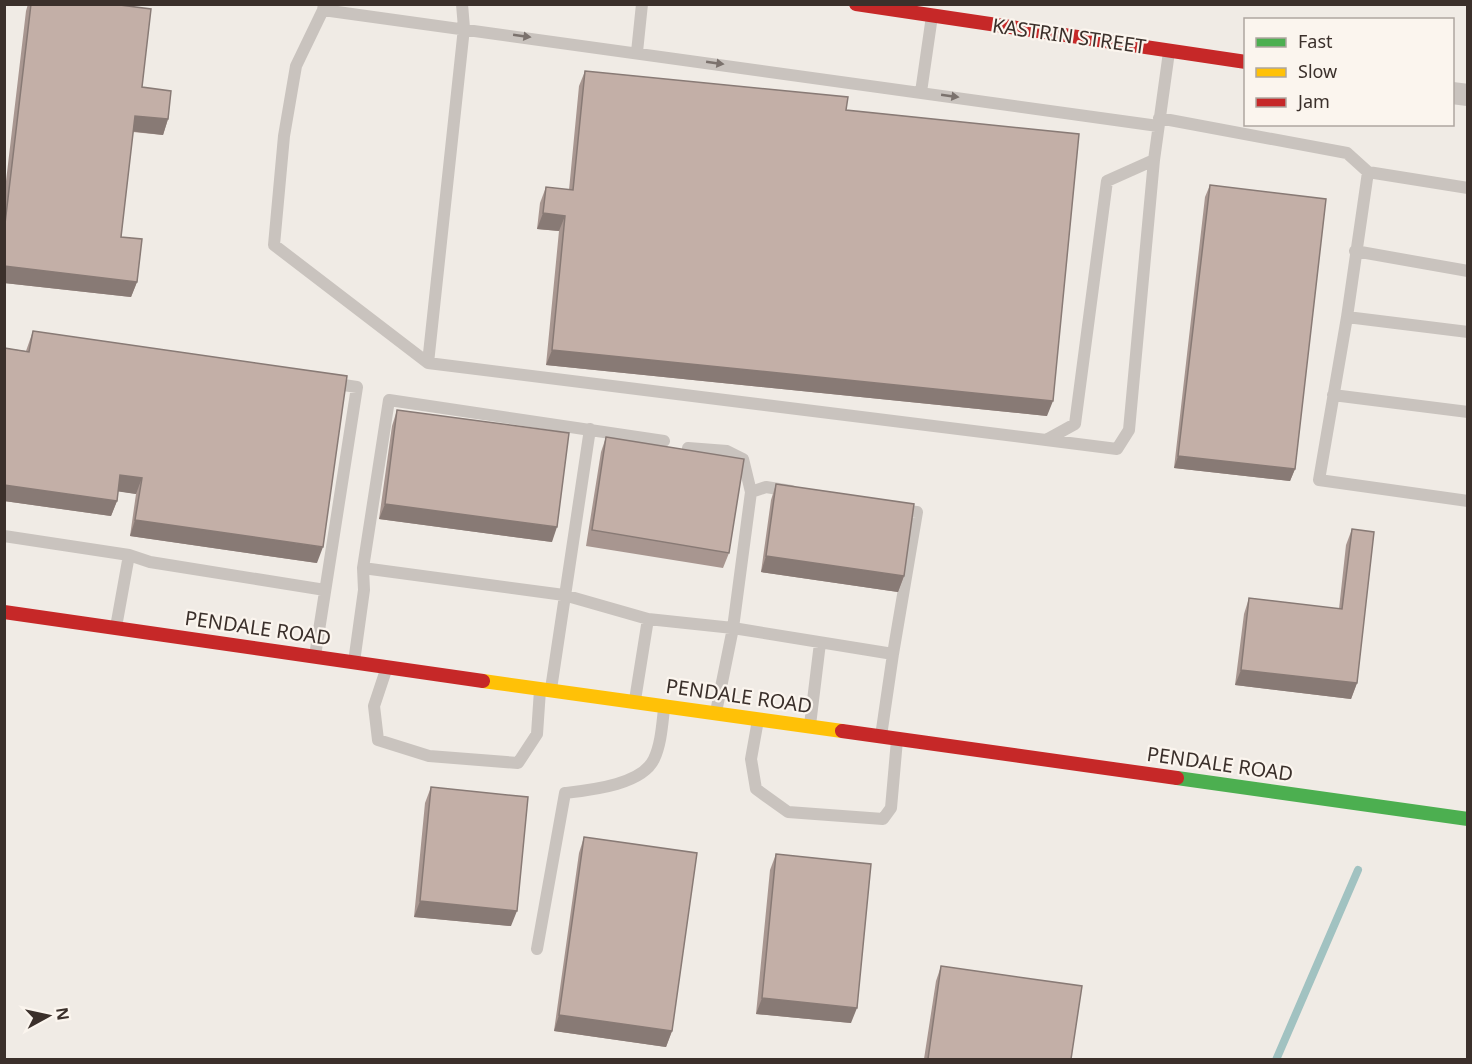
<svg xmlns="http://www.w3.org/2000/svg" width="1472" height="1064" viewBox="0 0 1472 1064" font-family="'Noto Sans',sans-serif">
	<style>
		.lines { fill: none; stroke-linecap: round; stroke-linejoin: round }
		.stream { stroke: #a1c2c1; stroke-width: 8 }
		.lane { stroke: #c9c3be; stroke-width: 12 }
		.street { stroke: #c9c3be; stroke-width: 22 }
		.fast { stroke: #4caf50; stroke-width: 14 }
		.slow { stroke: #ffc107; stroke-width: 14 }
		.jam { stroke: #c62828; stroke-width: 14 }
		.wall { fill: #a89690 }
		.shaded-wall { fill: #887a75 }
		.building { fill: #c3afa7; stroke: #887a75; stroke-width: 1.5 }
		.oneway { fill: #7b726d }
		.labels { text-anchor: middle; stroke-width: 4.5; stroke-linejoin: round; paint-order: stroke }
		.street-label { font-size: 20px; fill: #3b302b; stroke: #fbf5ee }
	</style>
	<rect width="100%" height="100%" fill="#f0ebe5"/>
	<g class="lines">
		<path class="stream" d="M 1276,1060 L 1358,870"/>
		<path class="lane" d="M 324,4 L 323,10 L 1158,126
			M 462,4 L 464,28 L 428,363 L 1046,440 L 1075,424 L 1107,181 L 1154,160 L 1129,430 L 1117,449 L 1046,440
			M 323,10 L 296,66 L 284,136 L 274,245 L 428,363
			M 637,52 L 642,4
			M 921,92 L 932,16
			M 1159,118 L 1347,153 L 1368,172 L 1468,188
			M 1154,160 L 1169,52
			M 1368,172 L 1347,317 L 1319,480 L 1468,501
			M 1355,251 L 1468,271
			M 1347,317 L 1468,332
			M 1333,395 L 1468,412
			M 688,448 L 727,451 L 743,459 L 751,492
			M 4,536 L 129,555 L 150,562 L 325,590
			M 363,568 L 564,595 L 648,619 L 733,628 L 751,492 L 766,487 L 791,491
			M 116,627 L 129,555
			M 315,656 L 357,387 L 330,383
			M 354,662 L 364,590 L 363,568 L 389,400 L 664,441
			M 386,670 L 374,706 L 378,740 L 429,756 L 518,763 L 537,734 L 540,690
			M 551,689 L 590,429
			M 635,700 L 648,619
			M 716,712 L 733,628 L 893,654 L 917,512 L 897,510
			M 758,720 L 751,759 L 756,789 L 788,812 L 883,819 L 891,808 L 897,740
			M 810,725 L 820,643
			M 881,736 L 893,654
			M 537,949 L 565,793 C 590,790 642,785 654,759 C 661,744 662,726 664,709"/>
		<path class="street" d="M 1452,93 L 1468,95"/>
		<path class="fast" d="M 1177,778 L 1468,819"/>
		<path class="slow" d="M 483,681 L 842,731"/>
		<path class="jam" d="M 856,4 L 1246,62
			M 4,612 L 483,681
			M 842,731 L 1177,778"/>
	</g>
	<path class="wall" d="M 28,4 L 112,4 L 142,87 L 168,119 L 163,135 L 133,132 L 121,237 L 137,282 L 131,297 L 4,283 L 4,198 L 26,11 Z
		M 585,71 L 846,110 L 1047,416 L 546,365 L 559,231 L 537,229 L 540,203 L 546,187 L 569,190 L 579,86 Z
		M 1210,185 L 1295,469 L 1290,481 L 1174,468 L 1205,197 Z
		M 33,331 L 317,563 L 130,536 L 136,494 L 118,491 L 117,501 L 111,516 L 4,501 L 4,348 L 26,351 Z
		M 397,410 L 552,542 L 379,519 L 392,426 Z
		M 606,437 L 729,553 L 723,568 L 586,546 L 601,452 Z
		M 776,484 L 904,576 L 898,592 L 761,572 L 771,500 Z
		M 1352,529 L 1357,683 L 1351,699 L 1235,685 L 1244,614 L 1249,598 L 1339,609 L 1346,545 Z
		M 431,787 L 511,926 L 414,917 L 425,803 Z
		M 584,837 L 672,1031 L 666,1047 L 554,1031 L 579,853 Z
		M 776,854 L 851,1023 L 756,1014 L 770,870 Z
		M 941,966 L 1071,1059 L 924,1059 L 936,981 Z"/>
	<path class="shaded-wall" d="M 135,116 L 168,119 L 163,135 L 129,131 Z
		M 543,213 L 565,216 L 559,231 L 537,229 Z
		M 4,266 L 137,282 L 131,297 L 4,283 Z
		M 552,350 L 1053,401 L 1047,416 L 546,365 Z
		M 1178,456 L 1295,469 L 1290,481 L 1174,468 Z
		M 120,475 L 142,478 L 136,494 L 115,491 Z
		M 4,485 L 117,501 L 111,516 L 4,501 Z
		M 385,504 L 557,527 L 552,542 L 379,519 Z
		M 135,520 L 323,547 L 317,563 L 130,536 Z
		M 766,556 L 904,576 L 898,592 L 761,572 Z
		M 1241,670 L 1357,683 L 1351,699 L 1235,685 Z
		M 420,901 L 517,911 L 511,926 L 414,917 Z
		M 762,998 L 857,1008 L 851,1023 L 756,1014 Z
		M 559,1015 L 672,1031 L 666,1047 L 554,1031 Z"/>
	<path class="building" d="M 31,4 L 112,4 L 151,9 L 142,87 L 171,91 L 168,119 L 135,116 L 121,237 L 142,239 L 137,282 L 4,266 L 4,232 Z
		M 585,71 L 848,97 L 846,110 L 1079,134 L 1053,401 L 552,350 L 565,216 L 543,213 L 546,187 L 573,190 Z
		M 1210,185 L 1326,199 L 1295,469 L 1178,456 Z
		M 33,331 L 347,376 L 323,547 L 135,520 L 142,478 L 120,475 L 117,501 L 4,485 L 4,348 L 29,352 Z
		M 397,410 L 569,433 L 557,527 L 385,504 Z
		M 606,437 L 744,459 L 729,553 L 592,530 Z
		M 776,484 L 914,504 L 904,576 L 766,556 Z
		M 1352,529 L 1374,532 L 1357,683 L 1241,670 L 1249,598 L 1342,609 Z
		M 431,787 L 528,797 L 517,911 L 420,901 Z
		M 584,837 L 697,853 L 672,1031 L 559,1015 Z
		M 776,854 L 871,864 L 857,1008 L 762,998 Z
		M 941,966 L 1082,986 L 1071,1059 L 928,1059 Z"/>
	<defs><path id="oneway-solid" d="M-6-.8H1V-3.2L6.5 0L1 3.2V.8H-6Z" transform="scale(1.5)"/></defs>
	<g class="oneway">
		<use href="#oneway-solid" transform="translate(522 36) rotate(8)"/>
		<use href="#oneway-solid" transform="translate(715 63) rotate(8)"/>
		<use href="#oneway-solid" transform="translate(950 96) rotate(8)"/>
	</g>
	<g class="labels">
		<g class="street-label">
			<text transform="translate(1069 36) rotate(8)" y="7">KASTRIN STREET</text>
			<text transform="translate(258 628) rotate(8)" y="7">PENDALE ROAD</text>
			<text transform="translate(739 696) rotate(8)" y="7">PENDALE ROAD</text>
			<text transform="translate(1220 764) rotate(8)" y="7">PENDALE ROAD</text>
		</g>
	</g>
	<rect width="1472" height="1064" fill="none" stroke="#3b302b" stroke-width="12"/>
	<rect x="1244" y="18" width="210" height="108" fill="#fbf5ee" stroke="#aea6a0" stroke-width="1.5"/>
	<rect x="1256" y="38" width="30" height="9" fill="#4caf50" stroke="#aea6a0" stroke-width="1.5"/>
	<text x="1298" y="48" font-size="18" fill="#3b302b">Fast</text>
	<rect x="1256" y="68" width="30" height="9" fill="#ffc107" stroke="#aea6a0" stroke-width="1.5"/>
	<text x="1298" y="78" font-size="18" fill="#3b302b">Slow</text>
	<rect x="1256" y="98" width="30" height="9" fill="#c62828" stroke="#aea6a0" stroke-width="1.5"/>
	<text x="1298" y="108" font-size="18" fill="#3b302b">Jam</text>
	<g transform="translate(48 1016) rotate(82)" stroke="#fbf5ee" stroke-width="4.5" paint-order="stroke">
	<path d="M0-4.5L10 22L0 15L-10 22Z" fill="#3b302b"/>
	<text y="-9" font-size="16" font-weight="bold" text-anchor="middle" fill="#3b302b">N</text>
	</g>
</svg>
